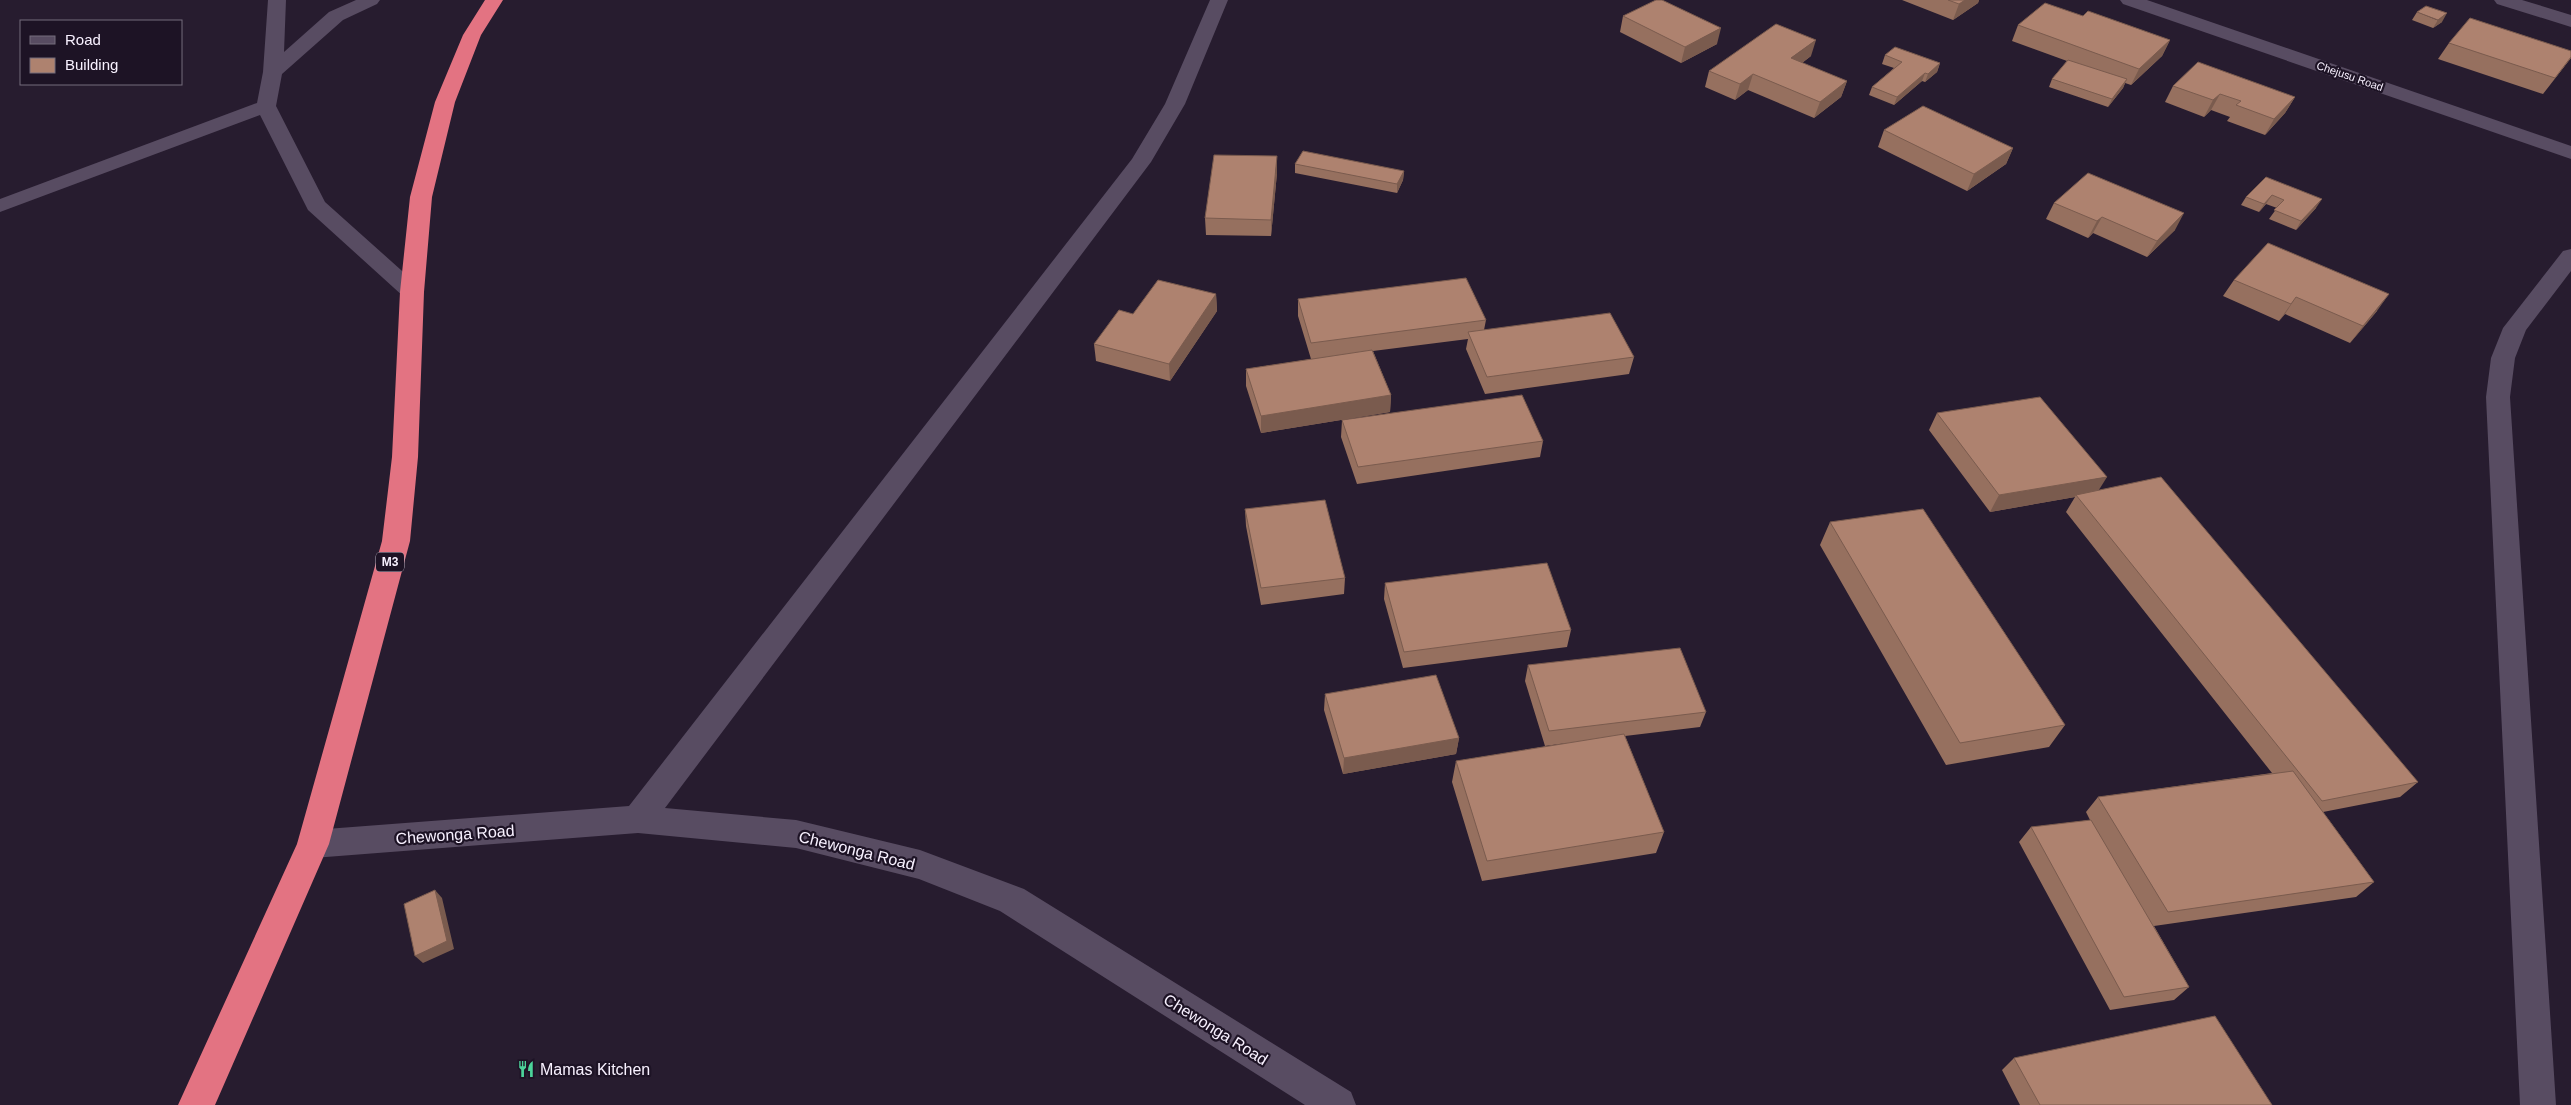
<svg xmlns="http://www.w3.org/2000/svg" width="2571" height="1105" viewBox="0 0 2571 1105" font-family="Arial,sans-serif">
	<style>
		.lines { fill: none; stroke-linecap: round; stroke-linejoin: round }
		.street { fill: #584c62; fill-rule: evenodd }
		.highway { fill: #e37382; fill-rule: evenodd }
		.wall { fill: #96705f }
		.shaded-wall { fill: #7a5b4e }
		.building { fill: #ae826f; stroke: #7a5b4e }
		.labels { text-anchor: middle; stroke-width: 4.5; stroke-linejoin: round; paint-order: stroke }
		.far-street-label { font-size: 11px; fill: #f8f1ff; stroke: #1d1325 }
		.shield { fill: #1d1325; stroke: #b6aebe; stroke-width: 1 }
		.shield-label { font-size: 12px; font-weight: bold; fill: #f8f1ff }
		.near-street-label { font-size: 16px; fill: #f8f1ff; stroke: #1d1325 }
		.near-poi-label { font-size: 16px; fill: #f8f1ff; stroke: #1d1325; text-anchor: start }
	</style>
	<rect width="100%" height="100%" fill="#271c2f"/>
	<g class="lines">
		<path class="street" d="M 268,0 L 286,0 L 284,52 L 329,12 L 356,0 L 380,0 L 377,4 L 343,20 L 282,74 L 276,106 L 325,202 L 420,287 L 424,292 L 420,297 L 412,299 L 404,297 L 308,210 L 260,115 L 0,212 L 0,199 L 257,103 L 263,72 Z
			M 1210,0 L 1228,0 L 1185,104 L 1151,162 L 665,808 L 796,820 L 920,850 L 1024,889 L 1351,1092 L 1356,1105 L 1305,1105 L 1000,911 L 919,879 L 796,848 L 638,833 L 313,858 L 302,854 L 297,844 L 302,834 L 313,830 L 629,806 L 1132,159 L 1165,104 Z
			M 2120,0 L 2147,0 L 2571,146 L 2571,159 L 2123,4 Z
			M 2494,0 L 2522,0 L 2571,15 L 2571,27 L 2497,4 Z
			M 2571,249 L 2571,271 L 2526,330 L 2515,358 L 2510,397 L 2556,1105 L 2520,1105 L 2486,397 L 2491,358 L 2503,328 L 2563,251 Z"/>
		<path class="highway" d="M 485,0 L 503,0 L 481,35 L 455,102 L 432,197 L 424,292 L 418,457 L 410,541 L 329,844 L 215,1105 L 178,1105 L 297,844 L 382,541 L 392,457 L 400,292 L 410,197 L 435,102 L 463,35 Z"/>
	</g>
	<path class="wall" d="M 1902,0 L 1979,0 L 1978,3 L 1953,20 Z
		M 2417,12 L 2442,22 L 2433,28 L 2412,20 Z
		M 1623,16 L 1717,44 L 1681,63 L 1620,32 Z
		M 2083,16 L 2170,40 L 2162,56 L 2131,85 L 2125,83 L 2123,88 L 2108,107 L 2049,87 L 2052,79 L 2067,61 L 2012,41 L 2018,25 Z
		M 2449,43 L 2571,58 L 2543,94 L 2438,59 Z
		M 1885,55 L 1940,63 L 1937,72 L 1925,82 L 1922,81 L 1894,105 L 1869,95 L 1872,87 L 1894,68 L 1882,64 Z
		M 1811,56 L 1802,63 L 1847,81 L 1841,97 L 1814,118 L 1748,90 L 1735,100 L 1705,87 L 1709,71 Z
		M 2173,86 L 2295,97 L 2285,113 L 2265,135 L 2227,121 L 2230,117 L 2211,110 L 2204,117 L 2165,102 Z
		M 1884,130 L 2013,148 L 2006,164 L 1967,191 L 1878,147 Z
		M 1295,164 L 1404,171 L 1403,180 L 1397,193 L 1295,173 Z
		M 1277,173 L 1271,236 L 1206,235 L 1205,218 Z
		M 2266,177 L 2316,208 L 2296,230 L 2269,219 L 2277,208 L 2266,204 L 2259,212 L 2241,205 L 2246,197 Z
		M 2054,203 L 2175,230 L 2147,257 L 2093,233 L 2088,238 L 2046,219 Z
		M 2234,280 L 2377,311 L 2350,343 L 2285,314 L 2279,321 L 2223,296 Z
		M 1216,294 L 1217,311 L 1170,381 L 1096,361 L 1094,344 L 1133,314 Z
		M 1298,299 L 1486,320 L 1484,330 L 1634,357 L 1629,374 L 1485,394 L 1466,349 L 1468,339 L 1373,351 L 1391,395 L 1390,412 L 1261,433 L 1246,386 L 1246,369 L 1311,359 L 1298,316 Z
		M 1937,413 L 2098,491 L 2418,782 L 2400,797 L 2323,812 L 2374,882 L 2356,897 L 2154,926 L 2189,987 L 2174,1000 L 2110,1010 L 2019,842 L 2031,827 L 2090,820 L 2086,812 L 2098,797 L 2272,773 L 2066,512 L 2075,497 L 1990,512 L 1929,430 Z
		M 1342,420 L 1543,441 L 1540,457 L 1357,484 L 1341,437 Z
		M 1245,509 L 1345,578 L 1344,594 L 1261,605 L 1246,526 Z
		M 1830,522 L 2065,725 L 2049,747 L 1946,765 L 1820,545 Z
		M 1385,583 L 1571,630 L 1567,647 L 1403,668 L 1384,599 Z
		M 1528,665 L 1706,712 L 1700,727 L 1625,736 L 1664,832 L 1656,853 L 1482,881 L 1452,782 L 1456,761 L 1567,743 L 1545,746 L 1525,681 Z
		M 1325,694 L 1459,738 L 1456,754 L 1343,774 L 1324,710 Z
		M 2014,1058 L 2272,1105 L 2020,1105 L 2002,1070 Z"/>
	<path class="shaded-wall" d="M 1965,0 L 1979,0 L 1978,3 L 1953,20 L 1959,4 Z
		M 2447,13 L 2442,22 L 2433,28 L 2438,20 Z
		M 1721,28 L 1717,44 L 1681,63 L 1685,47 Z
		M 1816,40 L 1811,56 L 1787,74 L 1791,58 Z
		M 2170,40 L 2162,56 L 2131,85 L 2139,69 Z
		M 1940,63 L 1937,72 L 1925,82 L 1928,74 Z
		M 1925,73 L 1922,81 L 1894,105 L 1897,97 Z
		M 1753,74 L 1748,90 L 1735,100 L 1740,84 Z
		M 2127,79 L 2123,88 L 2108,107 L 2112,99 Z
		M 1847,81 L 1841,97 L 1814,118 L 1820,102 Z
		M 2220,94 L 2211,110 L 2204,117 L 2213,100 Z
		M 2295,97 L 2285,113 L 2265,135 L 2274,119 Z
		M 2013,148 L 2006,164 L 1967,191 L 1974,174 Z
		M 1277,156 L 1277,173 L 1271,236 L 1271,220 Z
		M 1404,171 L 1403,180 L 1397,193 L 1397,184 Z
		M 2272,195 L 2266,204 L 2259,212 L 2264,204 Z
		M 2322,199 L 2316,208 L 2296,230 L 2301,221 Z
		M 2184,213 L 2175,230 L 2147,257 L 2157,241 Z
		M 2102,217 L 2093,233 L 2088,238 L 2097,221 Z
		M 1216,294 L 1217,311 L 1170,381 L 1169,364 Z
		M 2389,294 L 2377,311 L 2350,343 L 2363,326 Z
		M 2296,297 L 2285,314 L 2279,321 L 2291,304 Z
		M 1391,395 L 1390,412 L 1261,433 L 1261,416 Z
		M 2107,477 L 2097,493 L 2076,495 L 2075,497 L 1990,512 L 1999,495 Z
		M 1459,738 L 1456,754 L 1343,774 L 1344,758 Z
		M 435,890 L 442,898 L 454,949 L 423,963 L 415,956 Z"/>
	<path class="building" d="M 1656,0 L 1662,0 L 1721,28 L 1685,47 L 1623,16 Z
		M 1948,0 L 1965,0 L 1959,4 Z
		M 2045,3 L 2083,16 L 2088,11 L 2170,40 L 2139,69 L 2018,25 Z
		M 2426,6 L 2447,13 L 2438,20 L 2417,12 Z
		M 2470,18 L 2571,51 L 2571,57 L 2555,78 L 2449,43 Z
		M 1776,24 L 1816,40 L 1791,58 L 1847,81 L 1820,102 L 1753,74 L 1740,84 L 1709,71 Z
		M 1895,47 L 1940,63 L 1928,74 L 1925,73 L 1897,97 L 1872,87 L 1902,62 L 1885,55 Z
		M 2068,60 L 2127,79 L 2112,99 L 2052,79 Z
		M 2198,62 L 2295,97 L 2274,119 L 2236,105 L 2241,101 L 2220,94 L 2213,100 L 2173,86 Z
		M 1923,106 L 2013,148 L 1974,174 L 1884,130 Z
		M 1303,151 L 1404,171 L 1397,184 L 1295,164 Z
		M 1214,155 L 1277,156 L 1271,220 L 1205,218 Z
		M 2088,173 L 2184,213 L 2157,241 L 2102,217 L 2097,221 L 2054,203 Z
		M 2266,177 L 2322,199 L 2301,221 L 2274,210 L 2284,200 L 2272,195 L 2264,204 L 2246,197 Z
		M 2268,243 L 2389,294 L 2363,326 L 2296,297 L 2291,304 L 2234,280 Z
		M 1466,278 L 1486,320 L 1311,343 L 1298,299 Z
		M 1158,280 L 1216,294 L 1169,364 L 1094,344 L 1119,310 L 1133,314 Z
		M 1610,313 L 1634,357 L 1487,377 L 1468,332 Z
		M 1372,350 L 1391,395 L 1261,416 L 1246,369 Z
		M 1522,395 L 1543,441 L 1358,467 L 1342,420 Z
		M 2040,397 L 2107,477 L 1999,495 L 1937,413 Z
		M 2161,477 L 2418,782 L 2322,801 L 2076,495 Z
		M 1325,500 L 1345,578 L 1261,588 L 1245,509 Z
		M 1923,509 L 2065,725 L 1960,743 L 1830,522 Z
		M 1547,563 L 1571,630 L 1404,652 L 1385,583 Z
		M 1680,648 L 1706,712 L 1549,731 L 1528,665 Z
		M 1436,675 L 1459,738 L 1344,758 L 1325,694 Z
		M 1624,734 L 1664,832 L 1487,861 L 1456,761 Z
		M 2293,771 L 2374,882 L 2168,912 L 2098,797 Z
		M 2091,820 L 2189,987 L 2124,997 L 2031,827 Z
		M 435,890 L 447,941 L 415,956 L 404,904 Z
		M 2215,1016 L 2272,1105 L 2040,1105 L 2014,1058 Z"/>
	<defs>
		<g id="restaurant-bare" transform="scale(1.35)"><path d="M-5-6h1v4h1v-4h1v4h1v-4h1v5L-1.5 .5V6h-2V.5L-5-1ZM5-6V6H3V1.5H1.5Q1.5-4 5-6Z" fill="#4cd39a" stroke="#1d1325" stroke-width="2.5" paint-order="stroke"/></g>
	</defs>
	<g fill-rule="evenodd">
		<use href="#restaurant-bare" x="526" y="1069"/>
	</g>
	<g class="labels">
		<g class="far-street-label">
			<text transform="translate(2350 76) rotate(19)" y="4">Chejusu Road</text>
		</g>
		<rect class="shield" x="376" y="552.5" width="28" height="19" rx="4"/>
		<g class="shield-label">
			<text x="390" y="566">M3</text>
		</g>
		<g class="near-street-label">
			<text transform="translate(455 834) rotate(-4)" y="6">Chewonga Road</text>
			<text transform="translate(857 850) rotate(14)" y="6">Chewonga Road</text>
			<text transform="translate(1216 1029) rotate(32)" y="6">Chewonga Road</text>
		</g>
		<g class="near-poi-label">
			<text x="540" y="1075">Mamas Kitchen</text>
		</g>
	</g>
	<rect x="20" y="20" width="162" height="65" fill="#1d1325" stroke="#756c7c"/>
	<rect x="30" y="36" width="25" height="8" fill="#584c62" stroke="#756c7c"/>
	<text x="65" y="45" font-size="15" fill="#f8f1ff">Road</text>
	<rect x="30" y="58" width="25" height="15" fill="#ae826f" stroke="#756c7c"/>
	<text x="65" y="70" font-size="15" fill="#f8f1ff">Building</text>
</svg>
